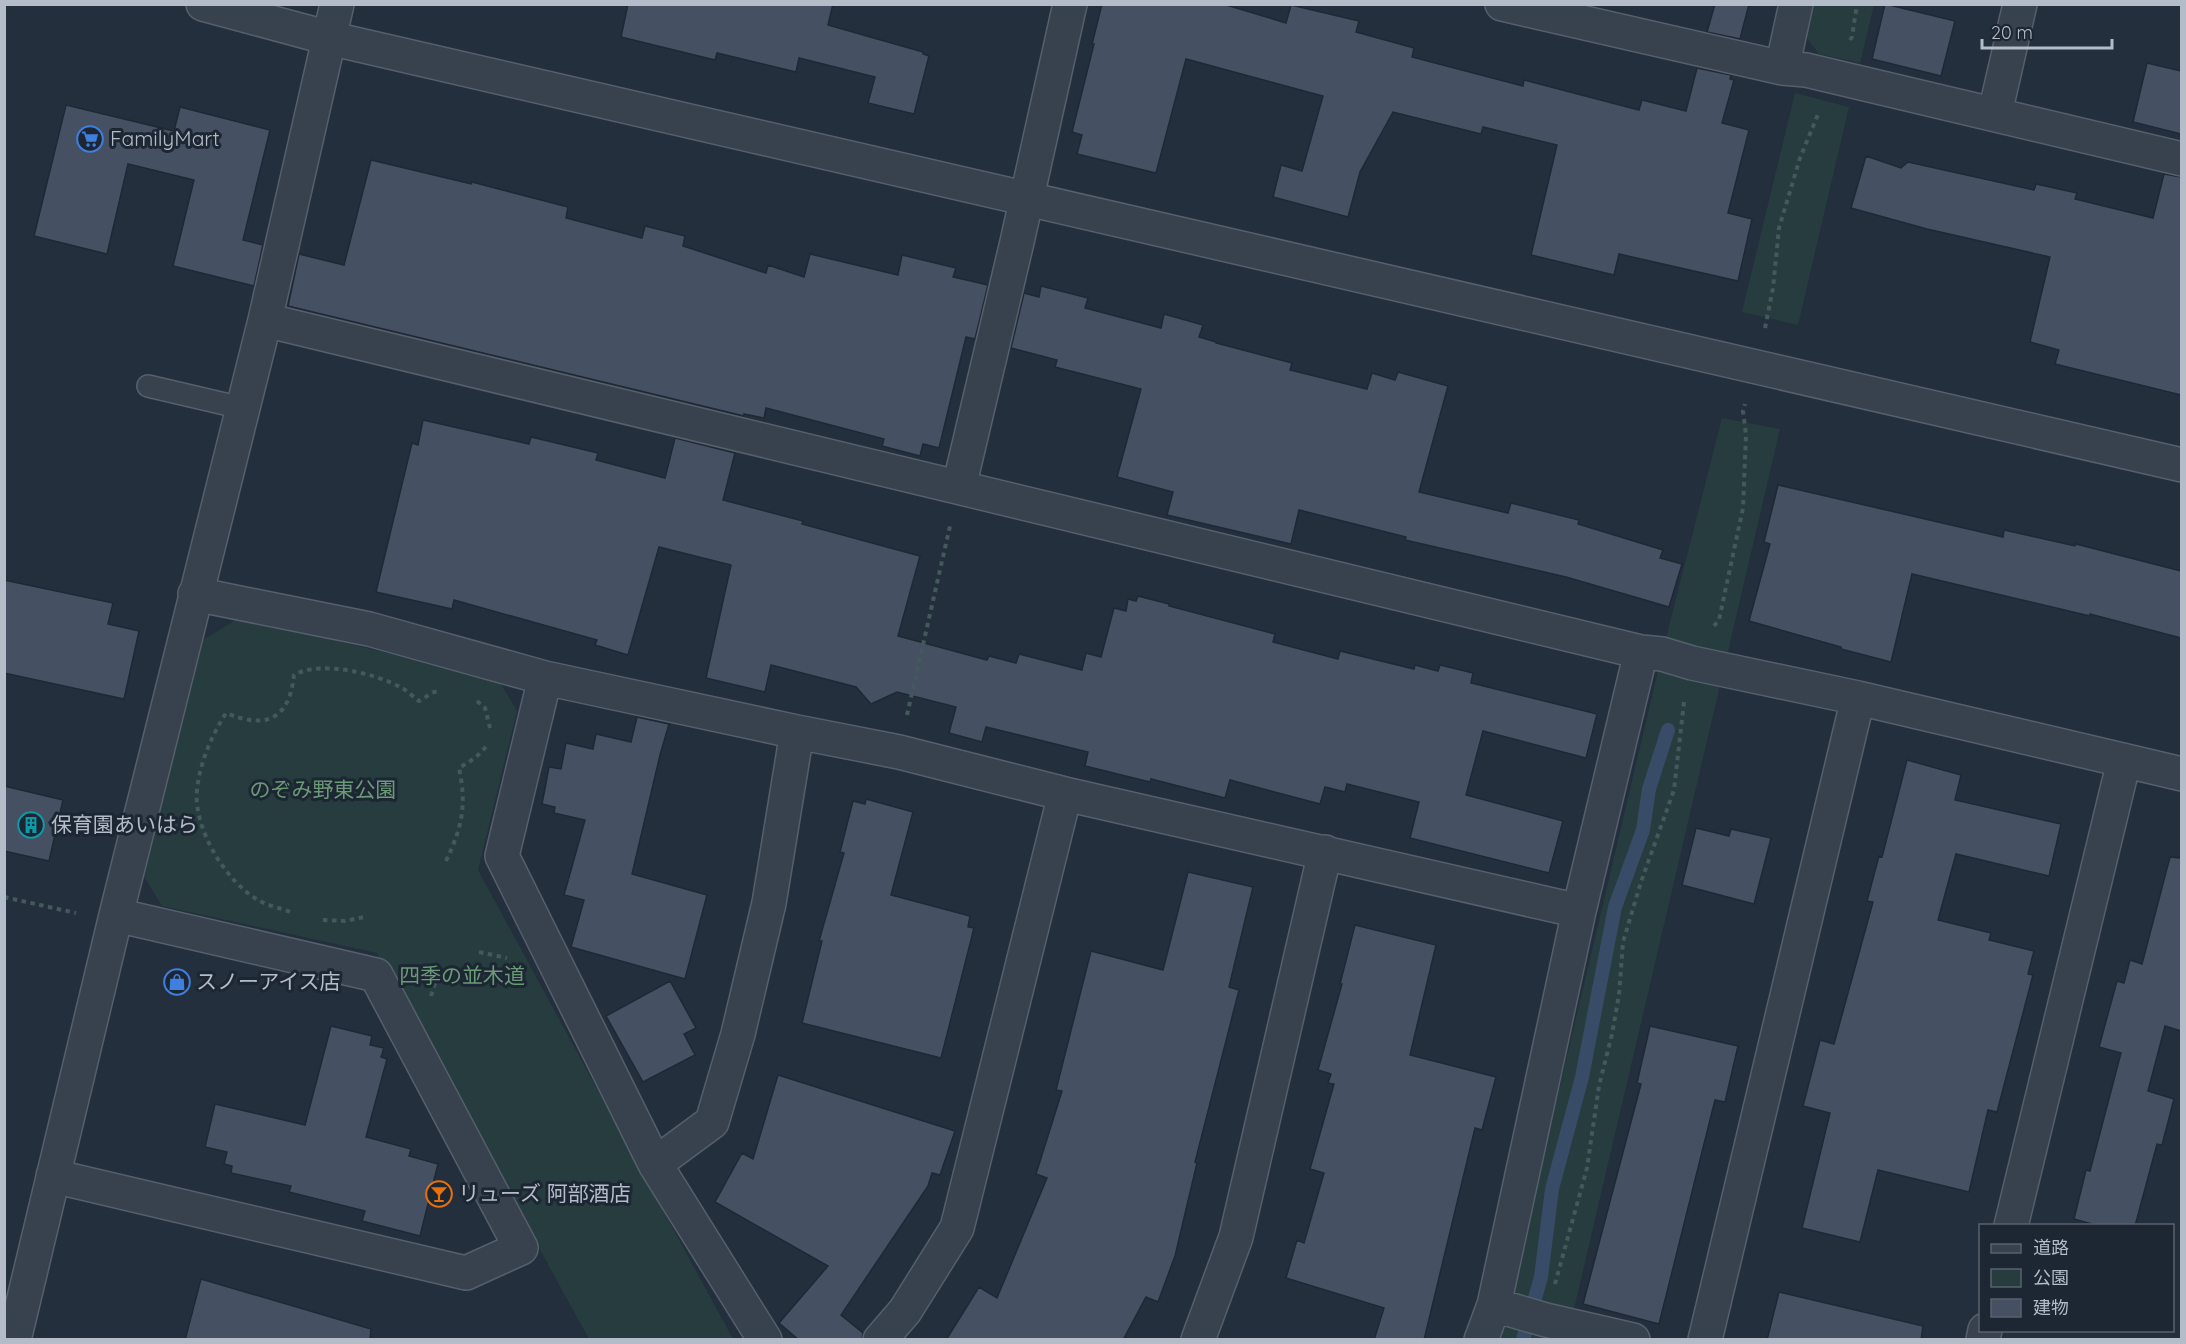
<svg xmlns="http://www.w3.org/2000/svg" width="2186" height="1344" viewBox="0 0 2186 1344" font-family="Quicksand,'Noto Sans JP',sans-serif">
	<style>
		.green { fill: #263c3f }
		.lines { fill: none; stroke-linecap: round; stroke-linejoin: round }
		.stream { stroke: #394c67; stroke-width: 14 }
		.building { fill: #455162; stroke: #1f2835; stroke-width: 1.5 }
		.service-casing { stroke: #565f6c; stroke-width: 24 }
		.minor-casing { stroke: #565f6c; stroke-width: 36 }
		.tertiary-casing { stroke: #565f6c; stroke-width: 36 }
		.path { stroke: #44595c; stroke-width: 4; stroke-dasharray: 4.5 4.5; stroke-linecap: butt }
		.service { stroke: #38414e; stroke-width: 21 }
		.minor { stroke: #38414e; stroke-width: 33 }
		.tertiary { stroke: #38414e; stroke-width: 33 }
		.labels { text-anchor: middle; stroke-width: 6; stroke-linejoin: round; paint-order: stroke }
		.poi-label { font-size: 21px; fill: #b4bcc9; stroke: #1d2633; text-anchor: start }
		.park-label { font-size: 21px; fill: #6b9a76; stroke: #1d2633 }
	</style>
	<rect width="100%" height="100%" fill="#242f3e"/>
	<path class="green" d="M 1811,5 L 1874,5 L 1860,63 L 1819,54 L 1804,34 Z
		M 1795,93 L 1849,107 L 1798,325 L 1742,312 Z
		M 1722,418 L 1780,429 L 1567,1339 L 1500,1340 L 1662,654 Z
		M 239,618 L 498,679 L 517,711 L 478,870 L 733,1339 L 589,1339 L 377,953 L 162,906 L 143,875 L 203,640 Z"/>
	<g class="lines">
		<path class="stream" d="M 1523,1340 L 1541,1277 L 1552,1189 L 1582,1077 L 1615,907 L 1643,830 L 1649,789 L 1668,730"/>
	</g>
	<path class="building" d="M 628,4 L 833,4 L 828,25 L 923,52 L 923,54 L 929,56 L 914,114 L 868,103 L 875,77 L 799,58 L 796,72 L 717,53 L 715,60 L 621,37 Z
		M 1102,4 L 1223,4 L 1286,23 L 1291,5 L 1359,21 L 1356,32 L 1414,48 L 1412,57 L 1523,86 L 1524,80 L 1639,110 L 1642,100 L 1686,111 L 1697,68 L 1731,75 L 1730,79 L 1734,80 L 1722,123 L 1749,130 L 1728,213 L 1752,219 L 1738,281 L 1619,254 L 1614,275 L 1531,255 L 1557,145 L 1483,127 L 1481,134 L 1393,112 L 1360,172 L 1348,217 L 1273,197 L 1281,165 L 1302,171 L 1323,96 L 1186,59 L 1156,173 L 1077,154 L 1082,135 L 1072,132 L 1094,44 L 1092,44 Z
		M 1715,4 L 1749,4 L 1740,39 L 1707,32 Z
		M 1885,4 L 1955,21 L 1941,76 L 1872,59 Z
		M 2147,63 L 2181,71 L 2181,134 L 2133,122 Z
		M 66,105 L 174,131 L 180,107 L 270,130 L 243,240 L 263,245 L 254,286 L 173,266 L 194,180 L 128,164 L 107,254 L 34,236 Z
		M 1866,156 L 1901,168 L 1908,162 L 2034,190 L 2036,184 L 2077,193 L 2075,199 L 2153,218 L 2164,174 L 2181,177 L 2181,395 L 2055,364 L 2059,350 L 2030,342 L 2050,257 L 1927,229 L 1851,208 Z
		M 371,160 L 471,184 L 472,182 L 568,207 L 566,218 L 642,238 L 645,226 L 685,236 L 683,246 L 766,273 L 768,265 L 804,277 L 810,254 L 898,275 L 902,255 L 956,268 L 953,277 L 988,285 L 975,339 L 966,337 L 939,448 L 923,444 L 920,456 L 882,446 L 884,439 L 766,408 L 764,418 L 744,414 L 744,416 L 288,306 L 299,254 L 344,265 Z
		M 1041,286 L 1088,298 L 1085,308 L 1161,328 L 1164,314 L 1203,325 L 1199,337 L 1216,342 L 1216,343 L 1292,363 L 1290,370 L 1367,389 L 1372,373 L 1395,380 L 1398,372 L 1448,386 L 1419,492 L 1508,513 L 1511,503 L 1579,520 L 1578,524 L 1663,550 L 1660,558 L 1682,564 L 1669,607 L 1566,577 L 1405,540 L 1406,537 L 1299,510 L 1291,544 L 1167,515 L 1173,492 L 1117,477 L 1141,389 L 1055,367 L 1057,360 L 1011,348 L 1024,293 L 1039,297 Z
		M 423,420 L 529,444 L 531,437 L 598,453 L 596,460 L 665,478 L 675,438 L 735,453 L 723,500 L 803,521 L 802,524 L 920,556 L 898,636 L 987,660 L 989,656 L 1016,663 L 1019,654 L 1082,670 L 1086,653 L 1101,657 L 1114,608 L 1126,611 L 1128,599 L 1136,601 L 1138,596 L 1169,604 L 1169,606 L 1275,634 L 1273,642 L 1338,659 L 1340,651 L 1414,669 L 1415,665 L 1438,671 L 1440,665 L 1473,673 L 1471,683 L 1597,714 L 1586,758 L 1483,731 L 1466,795 L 1563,821 L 1549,873 L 1410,838 L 1419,802 L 1347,784 L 1345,792 L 1325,787 L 1320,804 L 1230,780 L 1225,798 L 1151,779 L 1150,782 L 1085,766 L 1088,752 L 986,727 L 982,742 L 949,733 L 956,707 L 897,692 L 871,704 L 856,687 L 771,665 L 765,692 L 706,678 L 731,565 L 659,547 L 628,655 L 595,645 L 597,640 L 454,600 L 452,609 L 376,592 L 412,443 L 418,445 Z
		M 1778,485 L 2003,537 L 2004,530 L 2075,546 L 2076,544 L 2181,571 L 2181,638 L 2090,614 L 2090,616 L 1912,574 L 1891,662 L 1841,649 L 1841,647 L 1749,621 L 1770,544 L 1764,542 Z
		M 4,580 L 113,603 L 108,624 L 139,631 L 124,699 L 4,673 Z
		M 637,717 L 669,724 L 660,755 L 632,874 L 707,895 L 685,979 L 571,947 L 584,900 L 564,895 L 585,820 L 554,813 L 555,807 L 542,804 L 549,767 L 561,769 L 566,743 L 593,749 L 596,734 L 631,742 Z
		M 1907,760 L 1961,775 L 1955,800 L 2061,824 L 2049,876 L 1956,854 L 1938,920 L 1991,933 L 1989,940 L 2034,951 L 2028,974 L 2033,975 L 1997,1112 L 1988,1110 L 1969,1192 L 1878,1170 L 1860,1242 L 1802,1228 L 1830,1113 L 1803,1106 L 1820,1040 L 1834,1044 L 1873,902 L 1867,901 L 1879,856 L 1882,857 Z
		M 4,786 L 63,800 L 49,861 L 4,851 Z
		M 866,799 L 913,812 L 891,895 L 970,916 L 968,927 L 974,928 L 941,1058 L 802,1023 L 822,941 L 819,941 L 844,853 L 840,852 L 853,801 L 865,804 Z
		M 1696,828 L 1729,836 L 1731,829 L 1771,838 L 1754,904 L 1682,885 Z
		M 2170,857 L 2181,858 L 2181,1031 L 2165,1026 L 2148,1091 L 2174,1099 L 2162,1145 L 2157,1144 L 2135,1226 L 2099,1226 L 2074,1219 L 2086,1170 L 2090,1171 L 2121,1053 L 2099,1047 L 2117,981 L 2124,983 L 2130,960 L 2142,964 Z
		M 1188,872 L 1253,887 L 1229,987 L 1239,990 L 1195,1162 L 1197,1163 L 1175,1256 L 1158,1302 L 1146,1297 L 1123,1340 L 946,1340 L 979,1287 L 997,1298 L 1047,1178 L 1036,1174 L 1062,1091 L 1056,1090 L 1091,951 L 1163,970 Z
		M 1355,925 L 1436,945 L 1410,1055 L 1496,1077 L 1482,1130 L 1475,1128 L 1424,1340 L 1374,1340 L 1384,1308 L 1286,1278 L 1297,1240 L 1304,1243 L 1324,1173 L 1310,1169 L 1334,1084 L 1328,1083 L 1331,1074 L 1318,1070 L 1342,984 L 1340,984 Z
		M 670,981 L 696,1028 L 684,1034 L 695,1055 L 643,1082 L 606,1016 Z
		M 331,1026 L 372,1036 L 370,1045 L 384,1048 L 381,1057 L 387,1059 L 366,1137 L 411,1149 L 409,1156 L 438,1164 L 420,1236 L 362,1221 L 365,1211 L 289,1192 L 291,1186 L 231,1173 L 232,1166 L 224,1164 L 227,1152 L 205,1147 L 215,1104 L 305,1125 Z
		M 1650,1026 L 1738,1046 L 1725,1102 L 1715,1100 L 1659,1324 L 1583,1304 L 1641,1084 L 1637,1083 Z
		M 778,1075 L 955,1131 L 940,1175 L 932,1173 L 928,1186 L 841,1315 L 863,1333 L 862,1340 L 799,1340 L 779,1323 L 828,1266 L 715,1202 L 742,1153 L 753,1159 Z
		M 201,1279 L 371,1329 L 370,1340 L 185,1340 Z
		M 1779,1292 L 1923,1326 L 1921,1340 L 1767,1340 Z"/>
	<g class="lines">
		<g class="service-casing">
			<path id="service" d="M 148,386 L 242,408"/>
		</g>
		<g class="minor-casing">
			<path id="minor" d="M 1502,4 L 1782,68 L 1806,70 L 2182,159
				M 1782,68 L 1796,4
				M 1995,113 L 2020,4
				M 265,320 L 1641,652 L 1662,654 L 1692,663 L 1858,698 L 2182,774
				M 959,487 L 1017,242 L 1070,4
				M 195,594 L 369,629 L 545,678 L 797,732 L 899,752 L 1065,794 L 1579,911
				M 545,678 L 502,856 L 655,1164 L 765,1340
				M 655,1164 L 712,1122 L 738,1034 L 769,903 L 797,732
				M 53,1176 L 466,1273 L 521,1248 L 376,975 L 116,915
				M 2011,1226 L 2124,761
				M 1494,1305 L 1546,1320 L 1633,1340
				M 14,1340 L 116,915 L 265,320 L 337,4
				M 880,1340 L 905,1311 L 957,1228 L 1065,794
				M 1198,1340 L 1236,1237 L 1325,852
				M 1481,1340 L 1494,1305 L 1579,911 L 1641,652
				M 1705,1340 L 1858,698
				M 1983,1340 L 1985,1330"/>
		</g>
		<g class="tertiary-casing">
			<path id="tertiary" d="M 203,4 L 329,38 L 2182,465"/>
		</g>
		<path class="path" d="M 1850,40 L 1852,37 L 1857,4
			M 1765,328 L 1773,288 L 1779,228 L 1800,158 L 1819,112
			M 1714,626 L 1719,620 L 1743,508 L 1746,435 L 1743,411 L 1745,404
			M 477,701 L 485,708 L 490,728
			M 907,715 L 950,526
			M 446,861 C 462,827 467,806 459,768 L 475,758 L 486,747
			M 4,897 L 76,913
			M 290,912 C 280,908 269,906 260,901 C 226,883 193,828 197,790 C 200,762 211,737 226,713 C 265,729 289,721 294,675 C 320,660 374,673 400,687 C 407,690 413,697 419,701 L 434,692 L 440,691
			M 323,920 L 345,921 L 364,917
			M 479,952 L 507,958
			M 431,996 L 436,980
			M 1555,1284 L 1587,1168 L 1599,1086 L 1612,1034 L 1619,995 L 1623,942 L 1641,882 L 1674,790 L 1684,702"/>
		<use href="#service" class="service"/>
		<use href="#minor" class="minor"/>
		<use href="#tertiary" class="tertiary"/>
	</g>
	<defs>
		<g id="supermarket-ring" transform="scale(1.35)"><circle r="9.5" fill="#1d2633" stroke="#3f7fe0" stroke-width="1.5"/><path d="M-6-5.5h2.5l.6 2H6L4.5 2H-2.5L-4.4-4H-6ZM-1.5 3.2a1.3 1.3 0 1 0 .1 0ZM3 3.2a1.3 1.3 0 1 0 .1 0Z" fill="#3f7fe0"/></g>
		<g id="building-ring" transform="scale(1.35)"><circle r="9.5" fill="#1d2633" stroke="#0f9aa8" stroke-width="1.5"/><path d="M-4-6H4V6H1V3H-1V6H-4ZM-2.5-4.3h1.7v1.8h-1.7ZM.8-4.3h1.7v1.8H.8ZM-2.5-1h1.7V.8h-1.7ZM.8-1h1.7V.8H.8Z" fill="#0f9aa8"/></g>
		<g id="shop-ring" transform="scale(1.35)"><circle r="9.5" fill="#1d2633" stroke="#3f7fe0" stroke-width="1.5"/><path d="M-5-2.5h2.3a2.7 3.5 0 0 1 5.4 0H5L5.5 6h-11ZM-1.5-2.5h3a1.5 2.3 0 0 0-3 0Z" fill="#3f7fe0"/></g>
		<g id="bar-ring" transform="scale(1.35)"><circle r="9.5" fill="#1d2633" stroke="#e8710a" stroke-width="1.5"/><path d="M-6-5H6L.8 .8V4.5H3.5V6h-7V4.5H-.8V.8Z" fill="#e8710a"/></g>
	</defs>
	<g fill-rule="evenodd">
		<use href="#supermarket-ring" x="90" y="139"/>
		<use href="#building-ring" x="31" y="825"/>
		<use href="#shop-ring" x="177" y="982"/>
		<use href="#bar-ring" x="439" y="1194"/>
	</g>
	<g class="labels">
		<g class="poi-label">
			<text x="110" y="146">FamilyMart</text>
			<text x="51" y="832">保育園あいはら</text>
			<text x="196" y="989">スノーアイス店</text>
			<text x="458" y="1201">リューズ 阿部酒店</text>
		</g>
		<g class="park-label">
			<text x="323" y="797">のぞみ野東公園</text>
			<text x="462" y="983">四季の並木道</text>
		</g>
	</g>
	<rect width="2186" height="1344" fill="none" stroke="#b4bcc9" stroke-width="12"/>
	<rect x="1979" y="1224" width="195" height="108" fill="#1d2633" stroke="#59626f" stroke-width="1.5"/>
	<rect x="1991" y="1244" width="30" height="9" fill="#38414e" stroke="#59626f" stroke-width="1.5"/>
	<text x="2033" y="1254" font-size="18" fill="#b4bcc9">道路</text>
	<rect x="1991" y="1269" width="30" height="18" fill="#263c3f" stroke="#59626f" stroke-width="1.5"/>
	<text x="2033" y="1284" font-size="18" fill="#b4bcc9">公園</text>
	<rect x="1991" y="1299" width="30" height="18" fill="#455162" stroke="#59626f" stroke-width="1.5"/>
	<text x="2033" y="1314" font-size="18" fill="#b4bcc9">建物</text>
	<path d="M1982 39v9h130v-9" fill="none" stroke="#b4bcc9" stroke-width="3"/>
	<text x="1991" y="39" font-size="18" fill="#b4bcc9" stroke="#1d2633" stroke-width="4.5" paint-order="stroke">20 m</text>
</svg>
